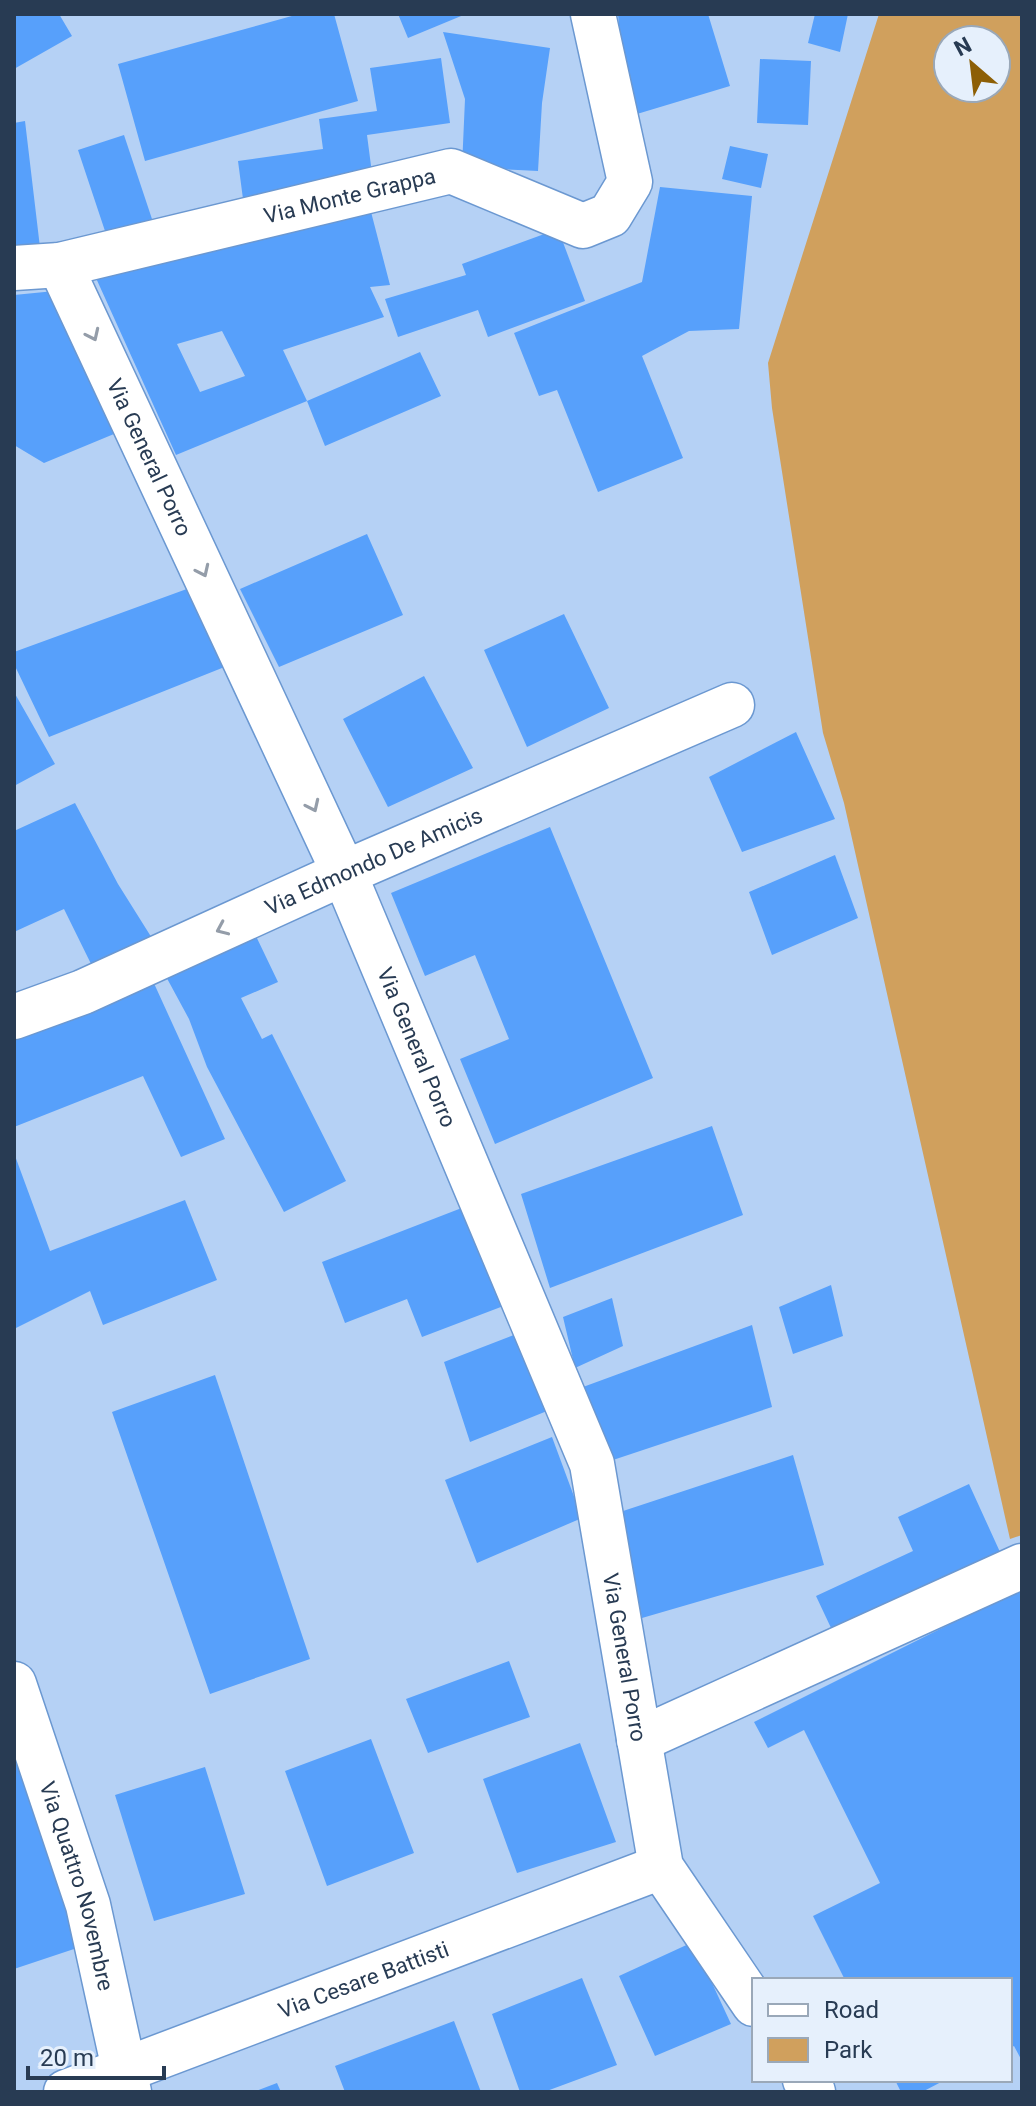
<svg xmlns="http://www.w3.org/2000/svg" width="1036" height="2106" viewBox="0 0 1036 2106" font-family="Roboto,sans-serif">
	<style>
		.green { fill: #d0a05d; fill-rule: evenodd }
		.building { fill: #57a0fb; fill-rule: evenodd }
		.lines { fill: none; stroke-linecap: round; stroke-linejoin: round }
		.minor-casing { stroke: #6b98d1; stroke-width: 47 }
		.minor { stroke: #fff; stroke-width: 44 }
		.oneway { stroke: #949da9 }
		.labels { text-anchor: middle; stroke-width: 7; stroke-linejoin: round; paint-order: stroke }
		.street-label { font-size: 22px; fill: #283b53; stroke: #e6f0fc }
	</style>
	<rect width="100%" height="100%" fill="#b5d1f5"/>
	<path class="green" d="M 879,14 L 1022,14 L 1022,1535 L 1010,1539 L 844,803 L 823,733 L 772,408 L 768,363 ZM 948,40 L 996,40 L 996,88 L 948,88 Z"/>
	<path class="building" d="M 14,14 L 59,14 L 72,36 L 14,69 Z
		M 299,14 L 334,14 L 358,101 L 145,161 L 118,64 Z
		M 398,14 L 466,14 L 408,38 Z
		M 618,14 L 708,14 L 730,86 L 627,117 Z
		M 815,14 L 848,14 L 840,52 L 808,43 Z
		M 443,32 L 550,48 L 542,103 L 538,171 L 462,167 L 465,99 Z
		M 441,58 L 450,123 L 367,135 L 373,181 L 243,199 L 238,161 L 323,149 L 319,119 L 377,111 L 370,68 Z
		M 760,59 L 811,61 L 808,125 L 757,123 Z
		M 25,121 L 41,256 L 14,257 L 14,123 Z
		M 124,135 L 153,222 L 107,237 L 78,150 Z
		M 730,146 L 768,154 L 761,188 L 722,179 Z
		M 660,187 L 752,196 L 739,329 L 689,331 L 642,356 L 683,458 L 598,492 L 557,390 L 539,396 L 514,333 L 642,282 Z
		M 370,208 L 390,285 L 370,287 L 384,317 L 283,350 L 307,401 L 176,455 L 91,267 ZM 222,331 L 245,376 L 200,392 L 177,344 Z
		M 558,229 L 585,301 L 488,337 L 478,310 L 398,337 L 385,299 L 466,275 L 462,264 Z
		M 65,290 L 126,429 L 44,463 L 14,445 L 14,295 Z
		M 420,352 L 441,396 L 325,446 L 307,401 Z
		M 367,534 L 403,615 L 279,667 L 240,589 Z
		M 195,586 L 232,664 L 49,737 L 14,664 L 14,652 Z
		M 564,614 L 609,708 L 527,747 L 484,650 Z
		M 424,676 L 473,768 L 388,807 L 343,719 Z
		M 14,692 L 55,764 L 14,786 Z
		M 796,732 L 835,819 L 742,852 L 709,777 Z
		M 75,803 L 118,884 L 155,943 L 95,972 L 64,909 L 14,932 L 14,831 Z
		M 550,827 L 653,1078 L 495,1144 L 460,1059 L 509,1039 L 475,955 L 425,976 L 391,893 Z
		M 835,855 L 858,918 L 772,955 L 749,892 Z
		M 254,932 L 278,982 L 241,998 L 262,1039 L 272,1034 L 346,1181 L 284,1212 L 207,1067 L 189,1019 L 163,971 Z
		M 152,979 L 225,1139 L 181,1157 L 143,1076 L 14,1127 L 14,1035 Z
		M 712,1126 L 743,1215 L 550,1288 L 521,1194 Z
		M 14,1153 L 50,1251 L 185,1200 L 217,1280 L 103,1325 L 90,1291 L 14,1329 Z
		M 472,1204 L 511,1303 L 422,1337 L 407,1299 L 345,1323 L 322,1262 Z
		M 831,1285 L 843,1336 L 793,1354 L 779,1307 Z
		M 612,1298 L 623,1346 L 575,1368 L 563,1317 Z
		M 752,1325 L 772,1407 L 610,1461 L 583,1387 Z
		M 519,1333 L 547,1411 L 470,1442 L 444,1362 Z
		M 215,1375 L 310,1659 L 210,1694 L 112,1412 Z
		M 552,1437 L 582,1518 L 477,1563 L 445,1480 Z
		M 793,1455 L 824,1565 L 642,1618 L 617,1513 Z
		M 969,1484 L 1000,1552 L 832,1630 L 816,1596 L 913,1551 L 898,1517 Z
		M 1022,1588 L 1022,2061 L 1014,2046 L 1010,2048 L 1010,1980 L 845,1980 L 813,1916 L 880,1883 L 804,1730 L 768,1748 L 754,1722 Z
		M 509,1661 L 530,1717 L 428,1753 L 406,1699 Z
		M 14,1737 L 83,1946 L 14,1969 Z
		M 371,1739 L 414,1853 L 327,1886 L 285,1771 Z
		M 580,1743 L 616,1842 L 517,1873 L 483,1779 Z
		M 205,1767 L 245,1894 L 154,1921 L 115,1795 Z
		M 693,1942 L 731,2024 L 655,2056 L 619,1976 Z
		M 582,1978 L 617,2065 L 544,2092 L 520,2092 L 492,2014 Z
		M 454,2021 L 481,2092 L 345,2092 L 335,2066 Z
		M 895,2080 L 945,2080 L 922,2092 L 901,2092 Z
		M 277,2083 L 281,2092 L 253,2092 Z"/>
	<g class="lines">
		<g class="minor-casing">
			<g id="minor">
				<path id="s1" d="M 60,265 L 344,873 L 592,1464 L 661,1867 L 754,2004"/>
				<path id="s2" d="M 14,268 L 60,265 L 451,171 L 583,226 L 610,215 L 630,182 L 593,14"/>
				<path id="s3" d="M 14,1017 L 83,992 L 344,873 L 732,705"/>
				<path id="s4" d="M 14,1684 L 88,1905 L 129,2092"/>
				<path d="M 639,1740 L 1022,1566"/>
				<path d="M 805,2080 L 813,2092"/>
				<path id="s5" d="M 66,2092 L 661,1867"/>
			</g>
		</g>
		<use href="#minor" class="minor"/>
	</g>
	<defs><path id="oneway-chevron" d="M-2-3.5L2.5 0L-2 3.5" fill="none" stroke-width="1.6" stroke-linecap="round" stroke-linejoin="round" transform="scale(2)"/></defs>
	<g class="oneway">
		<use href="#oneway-chevron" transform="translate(93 335) rotate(65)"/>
		<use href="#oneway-chevron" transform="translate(203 571) rotate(65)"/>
		<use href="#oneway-chevron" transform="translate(313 806) rotate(65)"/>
		<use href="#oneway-chevron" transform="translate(222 929) rotate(156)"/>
	</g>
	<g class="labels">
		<g class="street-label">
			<text dy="8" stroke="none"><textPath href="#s2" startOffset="344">Via Monte Grappa</textPath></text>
			<text dy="8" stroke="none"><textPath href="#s1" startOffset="212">Via General Porro</textPath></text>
			<text dy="8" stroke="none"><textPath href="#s3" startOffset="392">Via Edmondo De Amicis</textPath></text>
			<text dy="8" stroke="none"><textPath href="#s1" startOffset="860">Via General Porro</textPath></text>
			<text dy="8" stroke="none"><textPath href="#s1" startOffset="1508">Via General Porro</textPath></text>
			<text dy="8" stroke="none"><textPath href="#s4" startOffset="212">Via Quattro Novembre</textPath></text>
			<text dy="8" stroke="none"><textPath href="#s5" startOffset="318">Via Cesare Battisti</textPath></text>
		</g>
	</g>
	<rect width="1036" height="2106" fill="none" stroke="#283b53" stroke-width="32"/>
	<rect x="752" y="1978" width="260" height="104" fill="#e6f0fc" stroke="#9aa8b8" stroke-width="2"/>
	<rect x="768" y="2004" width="40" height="12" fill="#ffffff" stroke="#9aa8b8" stroke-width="2"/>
	<text x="824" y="2018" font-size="24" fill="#283b53">Road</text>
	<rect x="768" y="2038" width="40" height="24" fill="#d0a05d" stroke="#9aa8b8" stroke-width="2"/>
	<text x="824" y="2058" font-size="24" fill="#283b53">Park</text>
	<g transform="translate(972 64) rotate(332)"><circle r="38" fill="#e6f0fc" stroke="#9aa8b8" stroke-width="2"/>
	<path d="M0-6L14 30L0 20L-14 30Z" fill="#8d5f06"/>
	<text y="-12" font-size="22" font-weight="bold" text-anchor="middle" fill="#283b53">N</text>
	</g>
	<path d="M28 2066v12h136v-12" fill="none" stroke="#283b53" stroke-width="4"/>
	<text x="40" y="2066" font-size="24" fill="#283b53" stroke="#e6f0fc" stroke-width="6" paint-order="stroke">20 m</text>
</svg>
